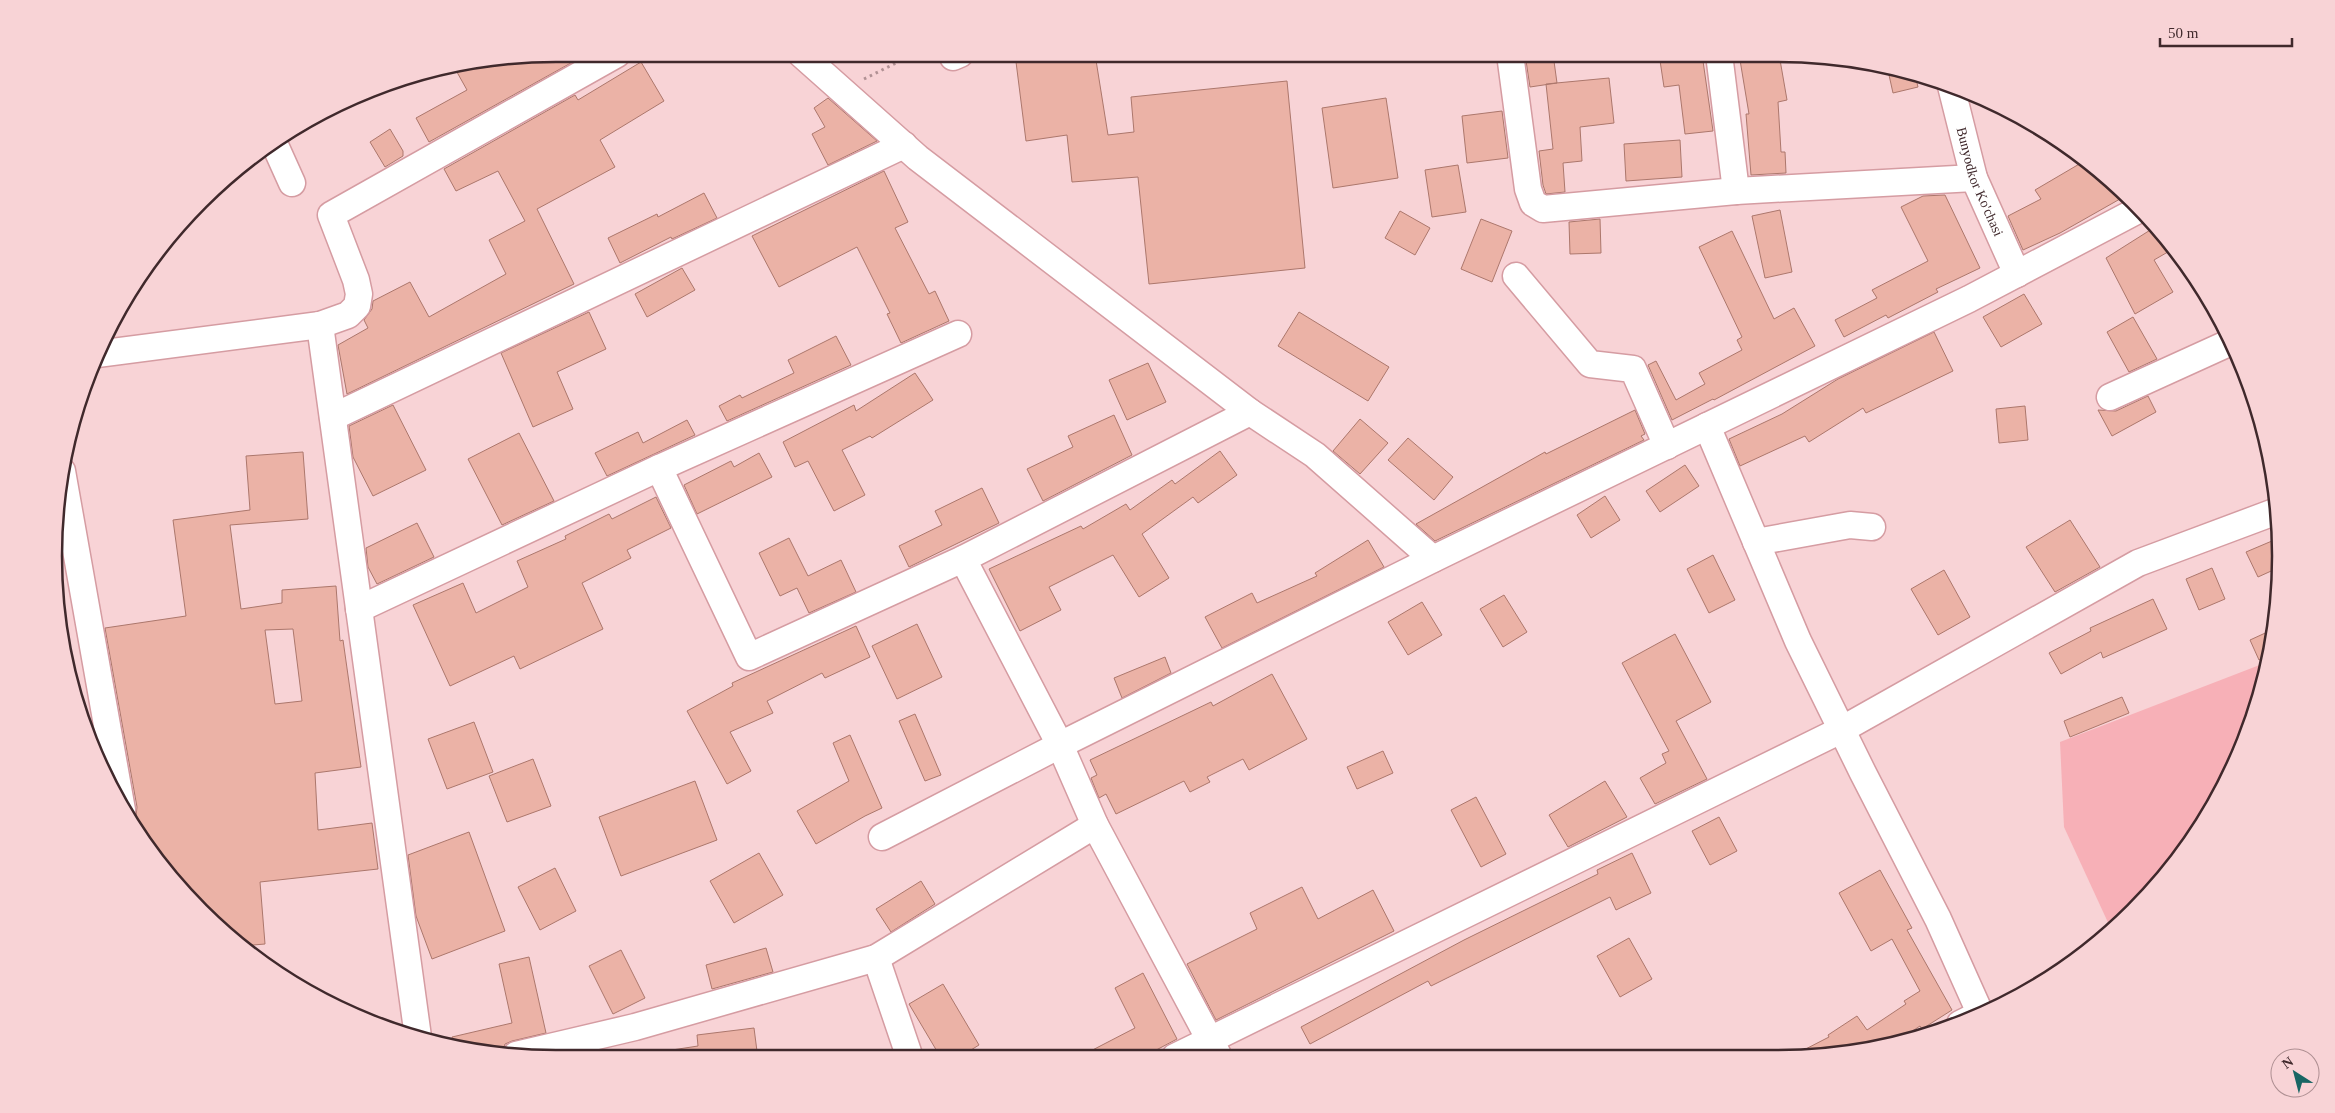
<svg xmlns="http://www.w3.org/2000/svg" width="2335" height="1113" viewBox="0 0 2335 1113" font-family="'Times New Roman',serif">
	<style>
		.green { fill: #f7b0b7 }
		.building { fill: #ebb2a6; stroke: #ac776c; fill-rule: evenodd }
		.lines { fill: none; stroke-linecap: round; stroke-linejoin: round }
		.minor-casing { stroke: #d59ca2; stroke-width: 29 }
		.path { stroke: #b19194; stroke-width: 3; stroke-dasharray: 2.5 4; stroke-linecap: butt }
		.minor { stroke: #fff; stroke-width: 26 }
		.labels { text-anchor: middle; stroke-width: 4; stroke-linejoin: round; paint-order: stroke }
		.street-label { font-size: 14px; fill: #40292c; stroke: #f8d3d6 }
		.rim { fill: none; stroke: #40292c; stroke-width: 2.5 }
	</style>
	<rect width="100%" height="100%" fill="#f8d3d6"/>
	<path class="green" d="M 2270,661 L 2243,749 L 2178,862 L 2111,929 L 2064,827 L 2060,742 Z"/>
	<path class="building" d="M 556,54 L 587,54 L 429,142 L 416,118 L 467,90 L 453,65 Z
		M 1015,54 L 1095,54 L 1108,135 L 1134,132 L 1131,97 L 1287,81 L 1305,268 L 1149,284 L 1138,177 L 1072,182 L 1067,135 L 1026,141 Z
		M 1525,54 L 1553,54 L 1557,83 L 1530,87 Z
		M 1659,54 L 1702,54 L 1713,131 L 1685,134 L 1679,85 L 1664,87 Z
		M 1739,54 L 1779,54 L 1787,100 L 1778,102 L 1781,152 L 1785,152 L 1786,173 L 1751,175 L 1746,114 L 1749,114 Z
		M 641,62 L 664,101 L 600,140 L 615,167 L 537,209 L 574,284 L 347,394 L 338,345 L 368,328 L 364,320 L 372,309 L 373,301 L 410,282 L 429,317 L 506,274 L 489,240 L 525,221 L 498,171 L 456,191 L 444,169 L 575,95 L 578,100 Z
		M 1887,66 L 1915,75 L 1918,87 L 1893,93 Z
		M 1609,78 L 1614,123 L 1580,127 L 1582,161 L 1563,163 L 1565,192 L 1546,194 L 1543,185 L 1539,151 L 1553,149 L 1546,84 Z
		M 828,98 L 877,141 L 828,165 L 812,134 L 825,127 L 814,108 Z
		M 1386,98 L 1398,178 L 1333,188 L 1322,108 Z
		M 1502,111 L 1508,158 L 1467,163 L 1462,116 Z
		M 390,129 L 403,151 L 403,156 L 385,167 L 370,142 Z
		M 1680,140 L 1682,177 L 1626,181 L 1624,144 Z
		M 2081,163 L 2084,168 L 2090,165 L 2127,195 L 2060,233 L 2023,250 L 2008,216 L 2041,199 L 2035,190 Z
		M 1458,165 L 1466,212 L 1432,217 L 1425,170 Z
		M 884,171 L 908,222 L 895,228 L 929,294 L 935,291 L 949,321 L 901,343 L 887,314 L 890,313 L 857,247 L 779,287 L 752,236 Z
		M 704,193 L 717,218 L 672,239 L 671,237 L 620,263 L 608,238 L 657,214 L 658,217 Z
		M 1945,195 L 1980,268 L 1936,289 L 1938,292 L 1888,318 L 1886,315 L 1844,337 L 1835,320 L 1877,298 L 1872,290 L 1928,261 L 1901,207 L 1923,196 Z
		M 1780,210 L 1792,272 L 1765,278 L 1752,216 Z
		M 1400,211 L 1430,228 L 1415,255 L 1385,238 Z
		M 1481,219 L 1512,231 L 1492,282 L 1461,269 Z
		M 1600,219 L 1601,253 L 1570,254 L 1569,222 Z
		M 2155,227 L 2173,249 L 2154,260 L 2173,292 L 2135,314 L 2106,258 Z
		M 1732,231 L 1774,319 L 1794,308 L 1815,346 L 1714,400 L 1713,399 L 1672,420 L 1648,365 L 1656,361 L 1676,400 L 1705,384 L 1699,373 L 1742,350 L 1737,340 L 1742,337 L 1699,247 Z
		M 682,268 L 695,290 L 647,317 L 635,294 Z
		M 2024,294 L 2042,324 L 2001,347 L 1983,317 Z
		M 589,312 L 606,349 L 557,372 L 573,409 L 533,427 L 501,353 Z
		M 1299,312 L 1389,367 L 1368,401 L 1278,346 Z
		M 2133,317 L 2157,359 L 2129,372 L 2107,332 Z
		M 1934,332 L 1953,371 L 1866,413 L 1863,408 L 1809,442 L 1805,436 L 1740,466 L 1729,439 L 1782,414 L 1838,379 Z
		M 836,336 L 851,365 L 727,421 L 719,406 L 740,395 L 742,398 L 794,373 L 788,360 Z
		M 1148,363 L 1166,402 L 1127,420 L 1109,380 Z
		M 915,373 L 933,400 L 872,438 L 870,436 L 842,450 L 865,495 L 834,511 L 808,461 L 795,467 L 783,442 L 854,405 L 856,411 Z
		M 2148,396 L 2156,412 L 2112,436 L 2098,410 L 2116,411 Z
		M 393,405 L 426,470 L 373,496 L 353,457 L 349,426 Z
		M 2025,406 L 2028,440 L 1999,443 L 1996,409 Z
		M 1635,410 L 1645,434 L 1641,436 L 1644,440 L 1435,541 L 1416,524 L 1545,452 L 1546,454 Z
		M 1114,415 L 1132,455 L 1043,501 L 1027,469 L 1073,447 L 1068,436 Z
		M 1360,419 L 1388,443 L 1360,474 L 1333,451 Z
		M 687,420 L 695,435 L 607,476 L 595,453 L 638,432 L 643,443 Z
		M 519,433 L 554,501 L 502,525 L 468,459 Z
		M 1408,438 L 1453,477 L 1434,500 L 1388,460 Z
		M 1220,451 L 1237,475 L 1198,503 L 1193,497 L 1142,534 L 1169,578 L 1139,597 L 1113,555 L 1049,587 L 1061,610 L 1020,631 L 989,569 L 1081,526 L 1083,529 L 1126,504 L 1130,510 L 1172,480 L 1175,484 Z
		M 303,452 L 308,519 L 230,525 L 241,609 L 282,603 L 282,590 L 336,586 L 340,641 L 343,640 L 361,767 L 315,773 L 318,830 L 372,823 L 378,869 L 260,882 L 265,944 L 241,946 L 225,935 L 178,888 L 131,822 L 136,816 L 137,807 L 105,628 L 186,616 L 173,520 L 250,510 L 246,456 ZM 293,629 L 302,701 L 275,704 L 265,630 Z
		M 759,453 L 772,477 L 697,514 L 684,485 L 731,461 L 734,467 Z
		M 1685,465 L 1699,486 L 1660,512 L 1646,491 Z
		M 982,488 L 999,523 L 909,567 L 899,546 L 942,525 L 935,511 Z
		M 1605,496 L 1620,520 L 1591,538 L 1577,515 Z
		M 656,497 L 671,528 L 627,550 L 631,558 L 582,583 L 603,629 L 520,669 L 514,656 L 450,686 L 413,605 L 463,583 L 476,613 L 528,587 L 517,561 L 566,539 L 565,536 L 609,514 L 612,519 Z
		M 2070,520 L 2100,567 L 2055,592 L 2026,547 Z
		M 417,523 L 434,557 L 377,584 L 368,567 L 366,548 Z
		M 789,538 L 808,576 L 841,560 L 856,592 L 809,613 L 797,588 L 780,596 L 759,553 Z
		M 2279,538 L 2280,567 L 2258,577 L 2246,552 Z
		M 1368,540 L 1384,567 L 1222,648 L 1205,617 L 1252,593 L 1257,603 L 1317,576 L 1315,573 Z
		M 1713,555 L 1735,600 L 1709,613 L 1687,569 Z
		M 2212,568 L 2225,599 L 2199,610 L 2186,579 Z
		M 1944,570 L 1970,617 L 1938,635 L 1911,589 Z
		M 1504,595 L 1527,632 L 1503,647 L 1480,609 Z
		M 2153,599 L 2167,629 L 2103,658 L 2101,652 L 2061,674 L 2049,653 L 2091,631 L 2090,628 Z
		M 1422,602 L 1442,635 L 1408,655 L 1388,622 Z
		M 917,624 L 942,677 L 897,699 L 872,646 Z
		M 856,626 L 870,657 L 825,678 L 822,673 L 767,701 L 773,713 L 730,732 L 751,771 L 727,784 L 687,711 L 733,686 L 732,683 Z
		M 2274,629 L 2272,655 L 2259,660 L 2250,640 Z
		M 1675,634 L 1711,702 L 1676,721 L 1707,779 L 1655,804 L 1640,778 L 1666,763 L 1662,754 L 1669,751 L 1622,663 Z
		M 1165,657 L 1171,673 L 1122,698 L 1114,678 Z
		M 1272,674 L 1307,739 L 1249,770 L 1243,759 L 1207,777 L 1210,782 L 1190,792 L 1184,781 L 1116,814 L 1106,794 L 1099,798 L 1091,778 L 1097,775 L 1090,760 L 1211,702 L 1213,706 Z
		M 2122,697 L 2129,713 L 2070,737 L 2064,721 Z
		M 915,714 L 941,775 L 925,781 L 899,721 Z
		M 474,722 L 493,772 L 447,789 L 428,739 Z
		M 850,735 L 882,808 L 865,816 L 816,844 L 797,811 L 849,781 L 833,743 Z
		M 1383,751 L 1393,773 L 1357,789 L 1347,767 Z
		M 533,759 L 551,806 L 507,822 L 489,776 Z
		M 695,781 L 717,840 L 621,876 L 599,817 Z
		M 1605,781 L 1627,817 L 1568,847 L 1549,815 Z
		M 1476,797 L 1506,854 L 1481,867 L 1451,810 Z
		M 1719,817 L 1737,851 L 1710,865 L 1692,831 Z
		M 469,832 L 505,931 L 432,959 L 416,916 L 408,855 Z
		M 759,853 L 783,895 L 734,923 L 710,881 Z
		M 1632,853 L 1651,893 L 1616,910 L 1610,897 L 1431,986 L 1428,981 L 1310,1044 L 1301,1027 L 1464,940 L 1598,874 L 1597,870 Z
		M 555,868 L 576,911 L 540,930 L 518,887 Z
		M 1880,870 L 1912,928 L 1907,930 L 1952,1010 L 1922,1029 L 1920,1026 L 1897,1041 L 1844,1055 L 1794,1055 L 1829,1037 L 1828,1035 L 1857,1016 L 1867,1030 L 1906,1004 L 1904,1001 L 1920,991 L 1892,939 L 1871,951 L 1839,893 Z
		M 921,881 L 935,904 L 891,932 L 876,909 Z
		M 1302,887 L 1318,919 L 1373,890 L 1394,931 L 1216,1020 L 1187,964 L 1257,929 L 1250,913 Z
		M 1629,938 L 1652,979 L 1620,997 L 1597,956 Z
		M 766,948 L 773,972 L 712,989 L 706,965 Z
		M 621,950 L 645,998 L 613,1014 L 589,966 Z
		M 529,957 L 546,1033 L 512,1041 L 505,1044 L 501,1054 L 455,1049 L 452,1037 L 512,1023 L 499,964 Z
		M 1143,973 L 1177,1039 L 1143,1057 L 1079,1057 L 1135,1028 L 1115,988 Z
		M 943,984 L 979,1045 L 958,1058 L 941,1058 L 909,1004 Z
		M 754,1028 L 758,1059 L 672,1059 L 672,1050 L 698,1046 L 697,1035 Z"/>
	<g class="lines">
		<g class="minor-casing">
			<g id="minor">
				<path d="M 801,54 L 918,158 L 1250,412"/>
				<path d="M 1510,54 L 1528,189 L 1533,203 L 1543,209 L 1736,191 L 1974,178"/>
				<path d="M 1719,54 L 1736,191"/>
				<path d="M 953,57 L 960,54"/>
				<path id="s1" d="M 1951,86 L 1974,178 L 2017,274"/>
				<path d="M 274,143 L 292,183"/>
				<path d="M 1516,276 L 1590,364 L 1633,369 L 1667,446"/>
				<path d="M 320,325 L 418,1037"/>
				<path d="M 958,334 L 659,468 L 749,657 L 963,559"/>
				<path d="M 97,354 L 320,325 L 348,315 L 357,306 L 359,294 L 356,280 L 331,215 L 617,54"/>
				<path d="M 2110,397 L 2231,342"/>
				<path d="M 333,417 L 904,145"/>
				<path d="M 1707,426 L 1798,641 L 1863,773 L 1938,919 L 1981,1015"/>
				<path d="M 62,471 L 122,810"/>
				<path d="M 1756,542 L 1850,525 L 1872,527"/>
				<path d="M 359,609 L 659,468"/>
				<path d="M 882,837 L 1060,745 L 1433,559 L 1969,299 L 2140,209"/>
				<path d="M 876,958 L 910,1058"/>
				<path d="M 1960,1024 L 1980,1014"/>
				<path d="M 516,1055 L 635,1027 L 876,958 L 1095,825"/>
				<path d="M 1175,1057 L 1841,730 L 2138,563 L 2277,511"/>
				<path d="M 1219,1057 L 1095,825 L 1060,745 L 963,559 L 1250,412 L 1315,455 L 1433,559"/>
			</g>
		</g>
		<path class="path" d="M 864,79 L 898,62 L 896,54"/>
		<use href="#minor" class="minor"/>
	</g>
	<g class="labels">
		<g class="street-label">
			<text dy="5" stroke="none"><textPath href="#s1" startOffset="100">Bunyodkor Ko'chasi</textPath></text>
		</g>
	</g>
	<path d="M0 0H2335V1113H0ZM556 62H1778A494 494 0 0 1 2272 556V556A494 494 0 0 1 1778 1050H556A494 494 0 0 1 62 556V556A494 494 0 0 1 556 62Z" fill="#f8d3d6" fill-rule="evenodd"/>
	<path class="rim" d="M556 62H1778A494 494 0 0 1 2272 556V556A494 494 0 0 1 1778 1050H556A494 494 0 0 1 62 556V556A494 494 0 0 1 556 62Z"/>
	<g transform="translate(2295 1073) rotate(324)"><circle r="24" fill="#f8d3d6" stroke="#ae8f92"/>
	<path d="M0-4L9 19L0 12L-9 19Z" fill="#196664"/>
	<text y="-8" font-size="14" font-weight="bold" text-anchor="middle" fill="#40292c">N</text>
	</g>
	<path d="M2160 38v8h132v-8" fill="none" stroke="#40292c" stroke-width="2.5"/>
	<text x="2168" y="38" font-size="15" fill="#40292c" stroke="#f8d3d6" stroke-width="4" paint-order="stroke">50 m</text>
</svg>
